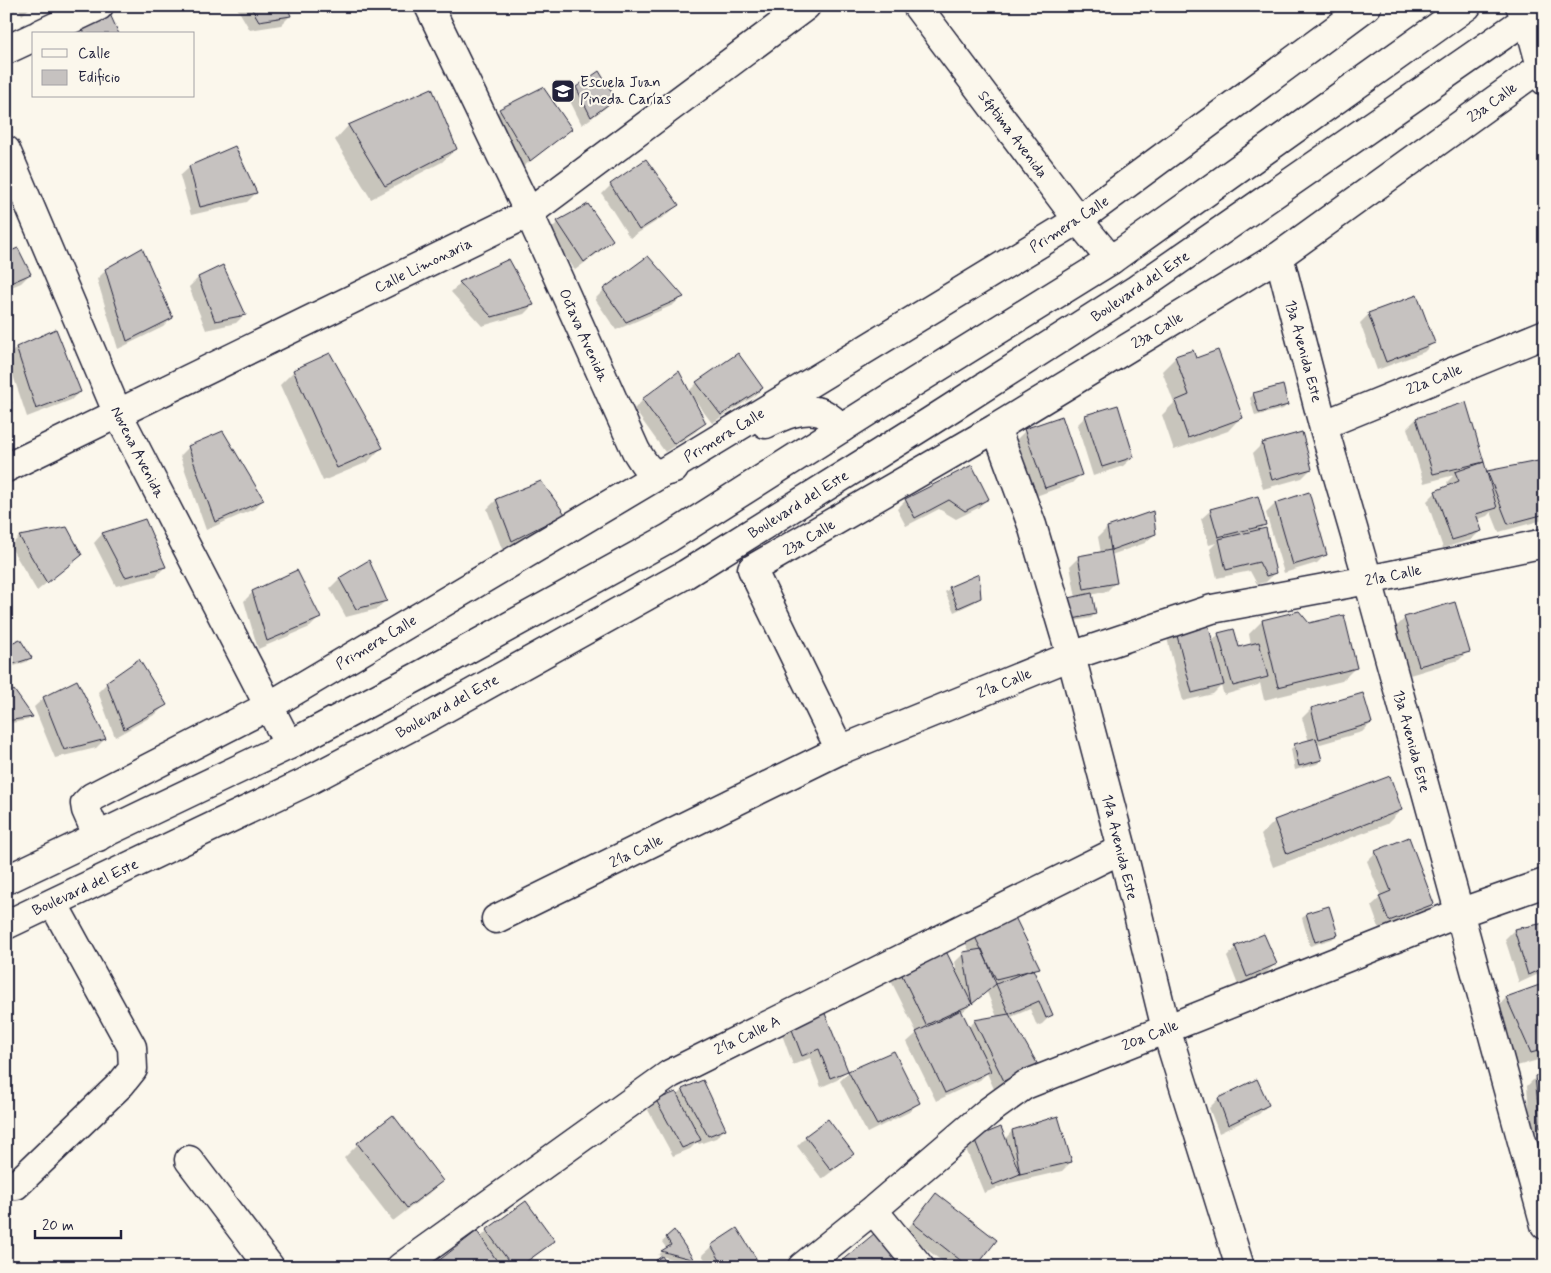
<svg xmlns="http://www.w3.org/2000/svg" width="1551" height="1273" viewBox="0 0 1551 1273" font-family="Mynerve,sans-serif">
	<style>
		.shadow { fill: #0003; fill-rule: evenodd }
		.building { fill: #c6c2c0; stroke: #22223b }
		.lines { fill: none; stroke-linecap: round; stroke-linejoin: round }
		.minor-casing { stroke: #22223b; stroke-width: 31 }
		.major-casing { stroke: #22223b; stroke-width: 31 }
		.minor { stroke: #fbf7ec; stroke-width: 28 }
		.major { stroke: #fbf7ec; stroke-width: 28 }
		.labels { text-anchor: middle; stroke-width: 4.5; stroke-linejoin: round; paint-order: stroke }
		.poi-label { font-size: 15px; fill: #22223b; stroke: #fbf7ec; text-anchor: start }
		.street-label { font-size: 15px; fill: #22223b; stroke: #fbf7ec }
	</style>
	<rect width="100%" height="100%" fill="#fbf7ec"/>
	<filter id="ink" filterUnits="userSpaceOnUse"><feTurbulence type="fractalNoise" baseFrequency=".02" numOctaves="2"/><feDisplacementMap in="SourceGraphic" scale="10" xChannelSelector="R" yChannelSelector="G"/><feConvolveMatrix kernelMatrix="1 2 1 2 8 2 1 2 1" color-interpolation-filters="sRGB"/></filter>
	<g filter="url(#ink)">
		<path class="shadow" d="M 6,6 L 32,6 L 22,15 L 18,7 L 11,14 L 6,16 Z
			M 236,6 L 285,6 L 290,16 L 281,25 L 250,30 Z
			M 82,26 L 118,34 L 75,34 Z
			M 577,88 L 614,99 L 605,108 L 582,125 L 568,97 Z
			M 431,90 L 456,149 L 442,162 L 371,199 L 335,140 L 348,126 Z
			M 500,110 L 571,128 L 562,137 L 520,169 L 491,119 Z
			M 190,167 L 256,193 L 247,202 L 191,215 L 180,176 Z
			M 611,185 L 677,205 L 668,214 L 630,238 L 602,194 Z
			M 558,222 L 612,240 L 603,249 L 575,270 L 549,231 Z
			M 6,255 L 30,274 L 21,283 L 6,289 Z
			M 106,270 L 172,318 L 163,327 L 118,349 L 97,279 Z
			M 198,278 L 245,314 L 236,323 L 206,330 L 189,287 Z
			M 460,283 L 533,305 L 524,314 L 482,326 L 451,292 Z
			M 604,290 L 682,297 L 673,305 L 616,330 L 595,299 Z
			M 1369,314 L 1433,343 L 1424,352 L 1377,370 L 1360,323 Z
			M 55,330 L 80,391 L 71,400 L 27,417 L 7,357 L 16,348 Z
			M 1176,357 L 1241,417 L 1228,431 L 1174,450 L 1162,415 L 1174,403 L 1162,371 Z
			M 294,371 L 381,448 L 368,462 L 323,481 L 280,385 Z
			M 697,383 L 762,388 L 753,397 L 712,423 L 694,399 L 692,400 L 704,423 L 695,432 L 665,452 L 634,409 L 643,400 L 688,392 Z
			M 1254,394 L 1287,405 L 1283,409 L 1255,416 L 1250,398 Z
			M 1465,403 L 1486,473 L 1537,463 L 1545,488 L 1545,519 L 1543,520 L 1499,532 L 1491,512 L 1487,516 L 1476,520 L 1480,531 L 1471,540 L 1443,548 L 1427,501 L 1436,492 L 1449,487 L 1447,482 L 1454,475 L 1424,483 L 1407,428 L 1416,419 Z
			M 1086,416 L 1133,457 L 1123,466 L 1093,476 L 1077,425 Z
			M 1025,431 L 1081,474 L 1072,483 L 1036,496 L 1016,440 Z
			M 1262,444 L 1311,469 L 1302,478 L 1263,489 L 1253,453 Z
			M 189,447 L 263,500 L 254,509 L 206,530 L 180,456 Z
			M 541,482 L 564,513 L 555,522 L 502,549 L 487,509 L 496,500 Z
			M 987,499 L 978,508 L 956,519 L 939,509 L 906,526 L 897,509 L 906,500 Z
			M 1275,504 L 1326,554 L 1317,563 L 1284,573 L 1266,513 Z
			M 1211,510 L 1264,524 L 1257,532 L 1275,573 L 1266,582 L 1257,584 L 1250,571 L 1217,578 L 1210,549 L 1216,543 L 1209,545 L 1201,519 Z
			M 144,520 L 165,567 L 156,576 L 116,586 L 94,543 L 102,534 Z
			M 66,528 L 81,554 L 37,591 L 10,546 L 19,537 Z
			M 1107,528 L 1155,534 L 1145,543 L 1111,555 L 1116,582 L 1107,591 L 1091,595 L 1095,614 L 1091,618 L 1069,622 L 1066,603 L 1070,599 L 1076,598 L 1070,566 L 1079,557 L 1101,553 L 1098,537 Z
			M 368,562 L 386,600 L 377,609 L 346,617 L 330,588 L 339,579 Z
			M 950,588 L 980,598 L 975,602 L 954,612 L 945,592 Z
			M 253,592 L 319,618 L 310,627 L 258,649 L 244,601 Z
			M 1405,618 L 1468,651 L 1459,660 L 1410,675 L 1396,627 Z
			M 1262,621 L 1308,625 L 1356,667 L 1342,681 L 1264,700 L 1260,683 L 1258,685 L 1224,695 L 1221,686 L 1213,694 L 1183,701 L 1167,638 L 1176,629 L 1212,641 L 1219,634 L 1238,648 L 1251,645 L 1249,634 Z
			M 8,646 L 30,658 L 26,662 L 6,669 L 6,648 Z
			M 107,683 L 165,705 L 156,714 L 115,737 L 98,692 Z
			M 1362,695 L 1371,723 L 1362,732 L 1317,745 L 1321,760 L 1317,764 L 1295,770 L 1291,749 L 1295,745 L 1309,742 L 1302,718 L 1311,709 Z
			M 6,696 L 32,716 L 28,720 L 6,724 Z
			M 44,698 L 105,739 L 96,748 L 55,758 L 34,707 Z
			M 1401,810 L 1387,824 L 1273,867 L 1261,835 L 1275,821 Z
			M 1376,852 L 1433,904 L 1424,913 L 1380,930 L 1371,906 L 1381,897 L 1367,861 Z
			M 1307,914 L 1337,935 L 1332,939 L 1310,946 L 1302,918 Z
			M 1545,924 L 1545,971 L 1519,983 L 1505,939 L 1514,930 Z
			M 972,930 L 1038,967 L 1033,972 L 1051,1015 L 1042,1024 L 1037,1026 L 1030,1009 L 1009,1018 L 1027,1074 L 994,1089 L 987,1073 L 980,1080 L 936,1101 L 907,1042 L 917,1033 L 888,975 L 897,966 L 957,974 L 955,962 L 964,953 L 970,952 L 963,939 ZM 987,992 L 997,1017 L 975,1021 L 968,1028 L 961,1013 Z
			M 1236,947 L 1275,964 L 1266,973 L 1238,985 L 1227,957 Z
			M 1545,984 L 1545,1058 L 1517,1066 L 1493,1011 L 1506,998 Z
			M 789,1020 L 846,1071 L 837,1080 L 821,1087 L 810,1058 L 793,1065 L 780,1029 Z
			M 893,1053 L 918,1103 L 909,1112 L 867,1133 L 840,1081 L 849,1072 Z
			M 1545,1074 L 1545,1128 L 1531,1135 L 1527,1086 L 1536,1077 Z
			M 702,1082 L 725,1129 L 716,1138 L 699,1144 L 697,1142 L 690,1149 L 673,1156 L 648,1110 L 657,1101 L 676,1093 L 677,1096 L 683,1090 Z
			M 1218,1099 L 1268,1105 L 1259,1114 L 1219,1133 L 1209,1108 Z
			M 393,1117 L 442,1181 L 428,1194 L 393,1221 L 344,1158 L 358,1144 Z
			M 1012,1131 L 1071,1162 L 1062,1171 L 1010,1183 L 984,1193 L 966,1149 L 975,1139 L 1005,1139 Z
			M 806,1137 L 852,1154 L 843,1163 L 822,1179 L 797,1146 Z
			M 936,1195 L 975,1267 L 949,1267 L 905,1232 L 927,1204 Z
			M 525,1203 L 553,1240 L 544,1249 L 520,1267 L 434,1267 L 438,1263 L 480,1238 L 487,1231 Z
			M 737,1230 L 758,1263 L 754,1267 L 710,1267 L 702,1255 L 712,1246 Z
			M 674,1232 L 693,1260 L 697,1267 L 658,1255 L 667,1249 L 662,1242 Z"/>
		<path class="building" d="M 250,6 L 287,6 L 291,16 L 259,21 Z
			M 109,12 L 119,34 L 85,34 L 81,25 Z
			M 599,71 L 616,99 L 591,117 L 576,87 Z
			M 543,87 L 572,129 L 530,161 L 499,109 Z
			M 432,88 L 457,149 L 385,186 L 348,125 Z
			M 235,146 L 257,193 L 200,207 L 189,166 Z
			M 646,159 L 679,205 L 639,230 L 610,184 Z
			M 588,204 L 613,240 L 584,262 L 557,221 Z
			M 18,248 L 31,274 L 6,285 L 6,253 Z
			M 142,248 L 173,318 L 127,341 L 105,269 Z
			M 648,256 L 684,297 L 626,322 L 603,289 Z
			M 509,259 L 534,305 L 492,317 L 459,282 Z
			M 223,265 L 246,315 L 215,321 L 198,277 Z
			M 1417,295 L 1435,343 L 1386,362 L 1368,313 Z
			M 56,329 L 81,392 L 36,409 L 16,347 Z
			M 1193,350 L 1196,358 L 1218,350 L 1243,418 L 1188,438 L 1175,401 L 1189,395 L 1175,356 Z
			M 330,353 L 383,448 L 337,468 L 293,370 Z
			M 738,353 L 763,388 L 721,415 L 696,382 Z
			M 679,371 L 706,423 L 674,444 L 642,399 Z
			M 1283,385 L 1288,405 L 1259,413 L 1253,393 Z
			M 6,393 L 12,403 L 6,406 Z
			M 1466,402 L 1484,462 L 1433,474 L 1416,418 Z
			M 1118,405 L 1134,457 L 1102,467 L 1085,415 Z
			M 1062,416 L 1082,475 L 1045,488 L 1024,429 Z
			M 223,431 L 264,500 L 215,522 L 188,446 Z
			M 1302,432 L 1312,469 L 1272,480 L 1262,443 Z
			M 1538,461 L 1545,484 L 1545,514 L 1508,524 L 1487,471 Z
			M 1484,462 L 1497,508 L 1476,514 L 1482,531 L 1452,540 L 1435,491 L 1459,481 L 1455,472 Z
			M 972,465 L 989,499 L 965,511 L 949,500 L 915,518 L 905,499 Z
			M 541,481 L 565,514 L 512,541 L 496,499 Z
			M 1309,492 L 1327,555 L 1293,565 L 1275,503 Z
			M 1258,496 L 1266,525 L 1218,537 L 1210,509 Z
			M 1153,511 L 1156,534 L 1111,550 L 1107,527 Z
			M 145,519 L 166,567 L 125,577 L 102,533 Z
			M 67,527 L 82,555 L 47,583 L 19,536 Z
			M 1266,528 L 1276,573 L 1266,576 L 1259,562 L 1226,570 L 1219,539 Z
			M 1111,550 L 1117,583 L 1084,589 L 1078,556 Z
			M 369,560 L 387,601 L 356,609 L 339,578 Z
			M 297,570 L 321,618 L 267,641 L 252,591 Z
			M 979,574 L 981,598 L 958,608 L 949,587 Z
			M 1092,593 L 1096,614 L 1073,619 L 1069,598 Z
			M 1455,602 L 1470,652 L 1419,666 L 1404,617 Z
			M 1299,611 L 1309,623 L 1344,615 L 1357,668 L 1278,687 L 1262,620 Z
			M 1207,620 L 1224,685 L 1192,693 L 1175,628 Z
			M 1234,629 L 1239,647 L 1259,642 L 1268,677 L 1233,686 L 1218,633 Z
			M 20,639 L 32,658 L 7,666 L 7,645 Z
			M 139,659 L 167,705 L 124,729 L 106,682 Z
			M 77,680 L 106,739 L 64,750 L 43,697 Z
			M 14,690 L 33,717 L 6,721 L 6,695 Z
			M 1363,693 L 1372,723 L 1319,739 L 1311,708 Z
			M 1316,738 L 1322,760 L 1299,766 L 1294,744 Z
			M 1390,776 L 1402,810 L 1287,854 L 1274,820 Z
			M 1409,837 L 1434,904 L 1389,921 L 1379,896 L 1391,891 L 1375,851 Z
			M 1329,906 L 1338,935 L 1315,942 L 1306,913 Z
			M 1010,907 L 1040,968 L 996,979 L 971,929 Z
			M 1545,923 L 1545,967 L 1528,975 L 1514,929 Z
			M 1264,934 L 1277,964 L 1247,977 L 1235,946 Z
			M 942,943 L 972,1004 L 926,1025 L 897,965 Z
			M 982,949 L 996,984 L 972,1004 L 963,952 Z
			M 1033,969 L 1053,1015 L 1046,1018 L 1039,1001 L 1009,1014 L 996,984 Z
			M 1545,983 L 1545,1049 L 1531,1053 L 1506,997 Z
			M 822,1006 L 848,1071 L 830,1078 L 819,1049 L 802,1056 L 788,1019 Z
			M 961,1010 L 991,1071 L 945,1093 L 916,1032 Z
			M 1009,1014 L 1038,1065 L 1004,1081 L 974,1020 Z
			M 894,1051 L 920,1103 L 877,1125 L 848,1071 Z
			M 1545,1073 L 1545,1124 L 1540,1127 L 1535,1076 Z
			M 1257,1079 L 1269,1105 L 1228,1125 L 1218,1098 Z
			M 703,1080 L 726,1129 L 708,1136 L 682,1089 Z
			M 676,1092 L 701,1140 L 682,1148 L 656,1100 Z
			M 393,1115 L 443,1181 L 407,1208 L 357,1143 Z
			M 1058,1116 L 1072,1162 L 1020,1174 L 1012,1130 Z
			M 828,1119 L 854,1154 L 831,1170 L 805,1136 Z
			M 1001,1127 L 1020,1174 L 993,1185 L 974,1138 Z
			M 936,1193 L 997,1240 L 976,1267 L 969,1267 L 913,1223 Z
			M 526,1201 L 555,1241 L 519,1267 L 513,1267 L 486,1230 Z
			M 737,1228 L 759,1263 L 753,1267 L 724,1267 L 711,1245 Z
			M 674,1230 L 694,1260 L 661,1251 L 671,1245 L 666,1237 Z
			M 477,1231 L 501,1267 L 441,1267 L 437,1262 Z
			M 875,1233 L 903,1267 L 844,1267 L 840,1262 Z
			M 662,1256 L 669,1267 L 647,1267 Z
			M 694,1260 L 699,1267 L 684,1267 Z"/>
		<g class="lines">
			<g class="minor-casing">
				<path id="minor" d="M 429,6 L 529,213 L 636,451 C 648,470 651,477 674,469
					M 917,6 L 1078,220 L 1111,260
					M 1520,6 L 1528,19 L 1545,81
					M 40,34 L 99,6
					M 6,50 L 34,37
					M 6,150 L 118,414 L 289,745
					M 1279,256 L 1323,425 L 1368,580 L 1545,1225
					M 766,424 C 782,416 802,407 820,412 C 827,414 836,423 842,428
					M 1323,425 L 1545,334
					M 996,428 L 1032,525 L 1071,656 L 1122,849 L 1166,1029 L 1240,1267
					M 6,468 L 529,213 L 806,6
					M 840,750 L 752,569 L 996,428 L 1279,256 L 1545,64
					M 98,837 L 86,810 L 85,804 L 92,797 L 269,706 L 662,473 L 1078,220 L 1367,6
					M 496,919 L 840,750 L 1071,656 L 1212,609 L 1368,580 L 1545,543
					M 189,1160 L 270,1267
					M 16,1185 L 121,1084 L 133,1069 L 132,1047 L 53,903
					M 873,1210 L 920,1267
					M 401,1267 L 670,1074 L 1122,849
					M 802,1267 L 873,1210 L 989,1111 L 1025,1085 L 1459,913 L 1545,883"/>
			</g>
			<g class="major-casing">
				<path id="major" d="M 6,880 L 289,745 L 419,676 L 669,538 L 916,381 L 1111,260 L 1467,6
					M 6,925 L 304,783 L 433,715 L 686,574 L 931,421 L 1137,289 L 1545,6"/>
			</g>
			<use href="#minor" class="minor"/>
			<use href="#major" class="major"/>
		</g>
	</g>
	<defs>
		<g id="school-square" transform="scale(1.25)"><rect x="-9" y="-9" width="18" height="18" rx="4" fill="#22223b" stroke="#fbf7ec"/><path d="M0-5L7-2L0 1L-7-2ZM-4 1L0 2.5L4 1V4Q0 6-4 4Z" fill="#fff"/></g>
	</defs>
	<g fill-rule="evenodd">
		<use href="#school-square" x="563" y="91"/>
	</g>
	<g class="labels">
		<g class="poi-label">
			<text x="580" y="87">Escuela Juan<tspan x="580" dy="17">Pineda Carías</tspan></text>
		</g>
		<g class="street-label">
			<text transform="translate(1492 102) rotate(-36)" y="5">23a Calle</text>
			<text transform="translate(1013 134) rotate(53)" y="5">Séptima Avenida</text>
			<text transform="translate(1069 224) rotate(-33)" y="5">Primera Calle</text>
			<text transform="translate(423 265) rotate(-26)" y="5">Calle Limonaria</text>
			<text transform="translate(1140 286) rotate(-34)" y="5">Boulevard del Este</text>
			<text transform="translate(1157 330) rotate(-31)" y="5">23a Calle</text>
			<text transform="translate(584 335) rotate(66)" y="5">Octava Avenida</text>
			<text transform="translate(1304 351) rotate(75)" y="5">13a Avenida Este</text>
			<text transform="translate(1434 379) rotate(-22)" y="5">22a Calle</text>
			<text transform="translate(724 435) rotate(-31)" y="5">Primera Calle</text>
			<text transform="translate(138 452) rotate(63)" y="5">Novena Avenida</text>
			<text transform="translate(798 504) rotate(-32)" y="5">Boulevard del Este</text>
			<text transform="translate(809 537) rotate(-30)" y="5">23a Calle</text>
			<text transform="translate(1393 575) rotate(-12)" y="5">21a Calle</text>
			<text transform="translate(376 642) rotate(-31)" y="5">Primera Calle</text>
			<text transform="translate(1004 683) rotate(-22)" y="5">21a Calle</text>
			<text transform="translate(447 706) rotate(-29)" y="5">Boulevard del Este</text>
			<text transform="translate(1412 741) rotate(75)" y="5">13a Avenida Este</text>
			<text transform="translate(1120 847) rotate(76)" y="5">14a Avenida Este</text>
			<text transform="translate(636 851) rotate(-26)" y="5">21a Calle</text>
			<text transform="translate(85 887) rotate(-25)" y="5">Boulevard del Este</text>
			<text transform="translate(747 1035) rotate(-26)" y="5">21a Calle A</text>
			<text transform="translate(1150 1035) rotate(-22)" y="5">20a Calle</text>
		</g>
	</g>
	<rect width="1551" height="1273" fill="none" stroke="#fbf7ec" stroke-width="25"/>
	<rect x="12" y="12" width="1526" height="1248" fill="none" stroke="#22223b" stroke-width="2" filter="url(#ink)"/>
	<rect x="32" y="32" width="162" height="65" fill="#fbf7ec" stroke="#a4a2a5"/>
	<rect x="42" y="49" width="25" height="8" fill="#fbf7ec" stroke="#a4a2a5"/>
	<text x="78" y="58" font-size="15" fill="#22223b">Calle</text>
	<rect x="42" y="70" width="25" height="15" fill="#c6c2c0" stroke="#a4a2a5"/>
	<text x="78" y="82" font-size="15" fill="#22223b">Edificio</text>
	<path d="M35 1230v8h86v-8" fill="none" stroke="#22223b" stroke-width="2.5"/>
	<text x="42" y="1230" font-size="15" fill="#22223b" stroke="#fbf7ec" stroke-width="4" paint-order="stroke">20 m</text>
</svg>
